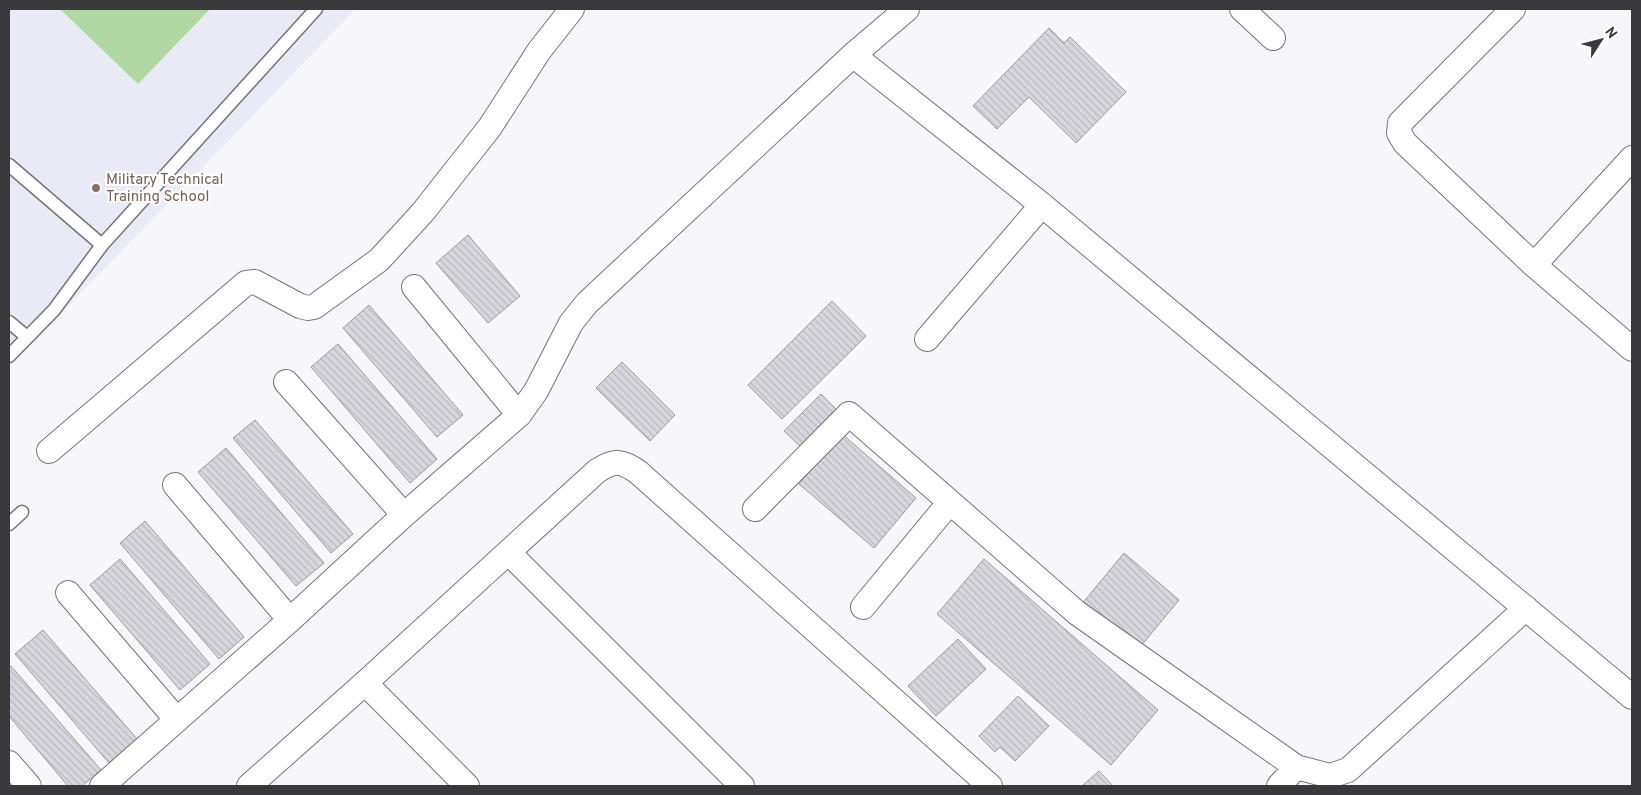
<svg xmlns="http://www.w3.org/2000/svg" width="1641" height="795" viewBox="0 0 1641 795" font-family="Overpass,sans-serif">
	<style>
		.built { fill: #eaeaf7 }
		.green { fill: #b1d8a4 }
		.building { fill: url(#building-back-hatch); stroke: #9a9a9f }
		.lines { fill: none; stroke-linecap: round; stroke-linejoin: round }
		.lane-casing { stroke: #747479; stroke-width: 15 }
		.street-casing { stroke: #747479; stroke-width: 26 }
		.lane { stroke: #fff; stroke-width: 12 }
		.street { stroke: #fff; stroke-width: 24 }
		.education-dot { fill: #8d6e63; stroke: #fff; stroke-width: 2 }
		.labels { text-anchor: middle; stroke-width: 4; stroke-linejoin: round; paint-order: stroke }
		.education-label { font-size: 15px; fill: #785e54; stroke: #fff; text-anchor: start }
	</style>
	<defs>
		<pattern id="building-back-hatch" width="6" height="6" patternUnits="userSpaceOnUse" patternTransform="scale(1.25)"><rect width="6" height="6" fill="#d7d7dd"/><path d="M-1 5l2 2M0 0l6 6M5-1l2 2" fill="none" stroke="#b9b9bf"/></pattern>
	</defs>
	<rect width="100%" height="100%" fill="#f6f6fb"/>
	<path class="built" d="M 9,9 L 356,9 L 9,367 Z"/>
	<path class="green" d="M 60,9 L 210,9 L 138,84 Z"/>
	<path class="building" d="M 1049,28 L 1064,43 L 1070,37 L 1126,92 L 1076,143 L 1029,97 L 997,129 L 973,106 Z
		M 468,235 L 520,296 L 488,323 L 436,263 Z
		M 832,301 L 866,336 L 782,419 L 748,385 Z
		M 369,305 L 463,415 L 437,437 L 343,328 Z
		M 338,344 L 437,459 L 410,483 L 311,367 Z
		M 622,362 L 675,415 L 650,441 L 596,388 Z
		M 821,394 L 836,409 L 800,446 L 784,431 Z
		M 255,420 L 353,534 L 331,553 L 233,438 Z
		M 842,434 L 916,498 L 874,548 L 799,484 Z
		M 226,448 L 324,563 L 296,586 L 198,472 Z
		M 145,521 L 244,637 L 219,659 L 120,543 Z
		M 1124,553 L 1179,600 L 1136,652 L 1081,605 Z
		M 120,559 L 210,664 L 180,690 L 90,585 Z
		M 984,559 L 1158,710 L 1111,765 L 937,614 Z
		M 43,630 L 137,739 L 109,763 L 15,654 Z
		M 958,639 L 986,669 L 936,716 L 908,686 Z
		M 11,666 L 101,770 L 82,786 L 68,786 L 9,716 L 9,668 Z
		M 1018,696 L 1049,726 L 1015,761 L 1000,747 L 995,752 L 979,736 Z
		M 1099,771 L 1113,786 L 1082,786 Z"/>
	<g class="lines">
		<g class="lane-casing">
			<path id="lane" d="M 9,165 L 102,245
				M 9,322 L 27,337
				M 9,356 L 54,310 L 102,245 L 316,9
				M 9,524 L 22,512"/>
		</g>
		<g class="street-casing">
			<path id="street" d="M 1242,9 L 1273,38
				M 1513,9 L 1400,123 L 1399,133 L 1405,143 L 1534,265 L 1632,349
				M 853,55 L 1042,205 L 1632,697
				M 1534,265 L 1632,158
				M 414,287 L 519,415
				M 927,339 L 1042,205
				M 286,382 L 404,515
				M 49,451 L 246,283 L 255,282 L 300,306 L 308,308 L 314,307 L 379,260 L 423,212 L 490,127 L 539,51 L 572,9
				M 175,485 L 290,620
				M 755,509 L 849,414 L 1077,613 L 1296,767 L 1330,776 L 1348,770 L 1526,608
				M 509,553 L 742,786
				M 68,593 L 177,720
				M 863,607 L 950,502
				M 365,683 L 467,786
				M 9,763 L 29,786
				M 102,786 L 290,620 L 404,515 L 519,415 L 536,391 L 571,323 L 587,303 L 853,55 L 907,9
				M 249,786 L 365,683 L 597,471 C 616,459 621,461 638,472 L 990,786
				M 1279,786 L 1296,767"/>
		</g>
		<use href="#lane" class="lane"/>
		<use href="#street" class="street"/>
	</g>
	<circle class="education-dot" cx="96" cy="188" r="5"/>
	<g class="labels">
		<g class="education-label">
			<text x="106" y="184">Military Technical<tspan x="106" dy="17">Training School</tspan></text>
		</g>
	</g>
	<rect width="1641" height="795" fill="none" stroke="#39393b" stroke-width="20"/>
	<g transform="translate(1601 40) rotate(54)" stroke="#ffffff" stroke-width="4" paint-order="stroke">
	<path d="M0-4L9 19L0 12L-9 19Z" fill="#39393b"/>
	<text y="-8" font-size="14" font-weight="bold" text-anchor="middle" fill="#39393b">N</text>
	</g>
</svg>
